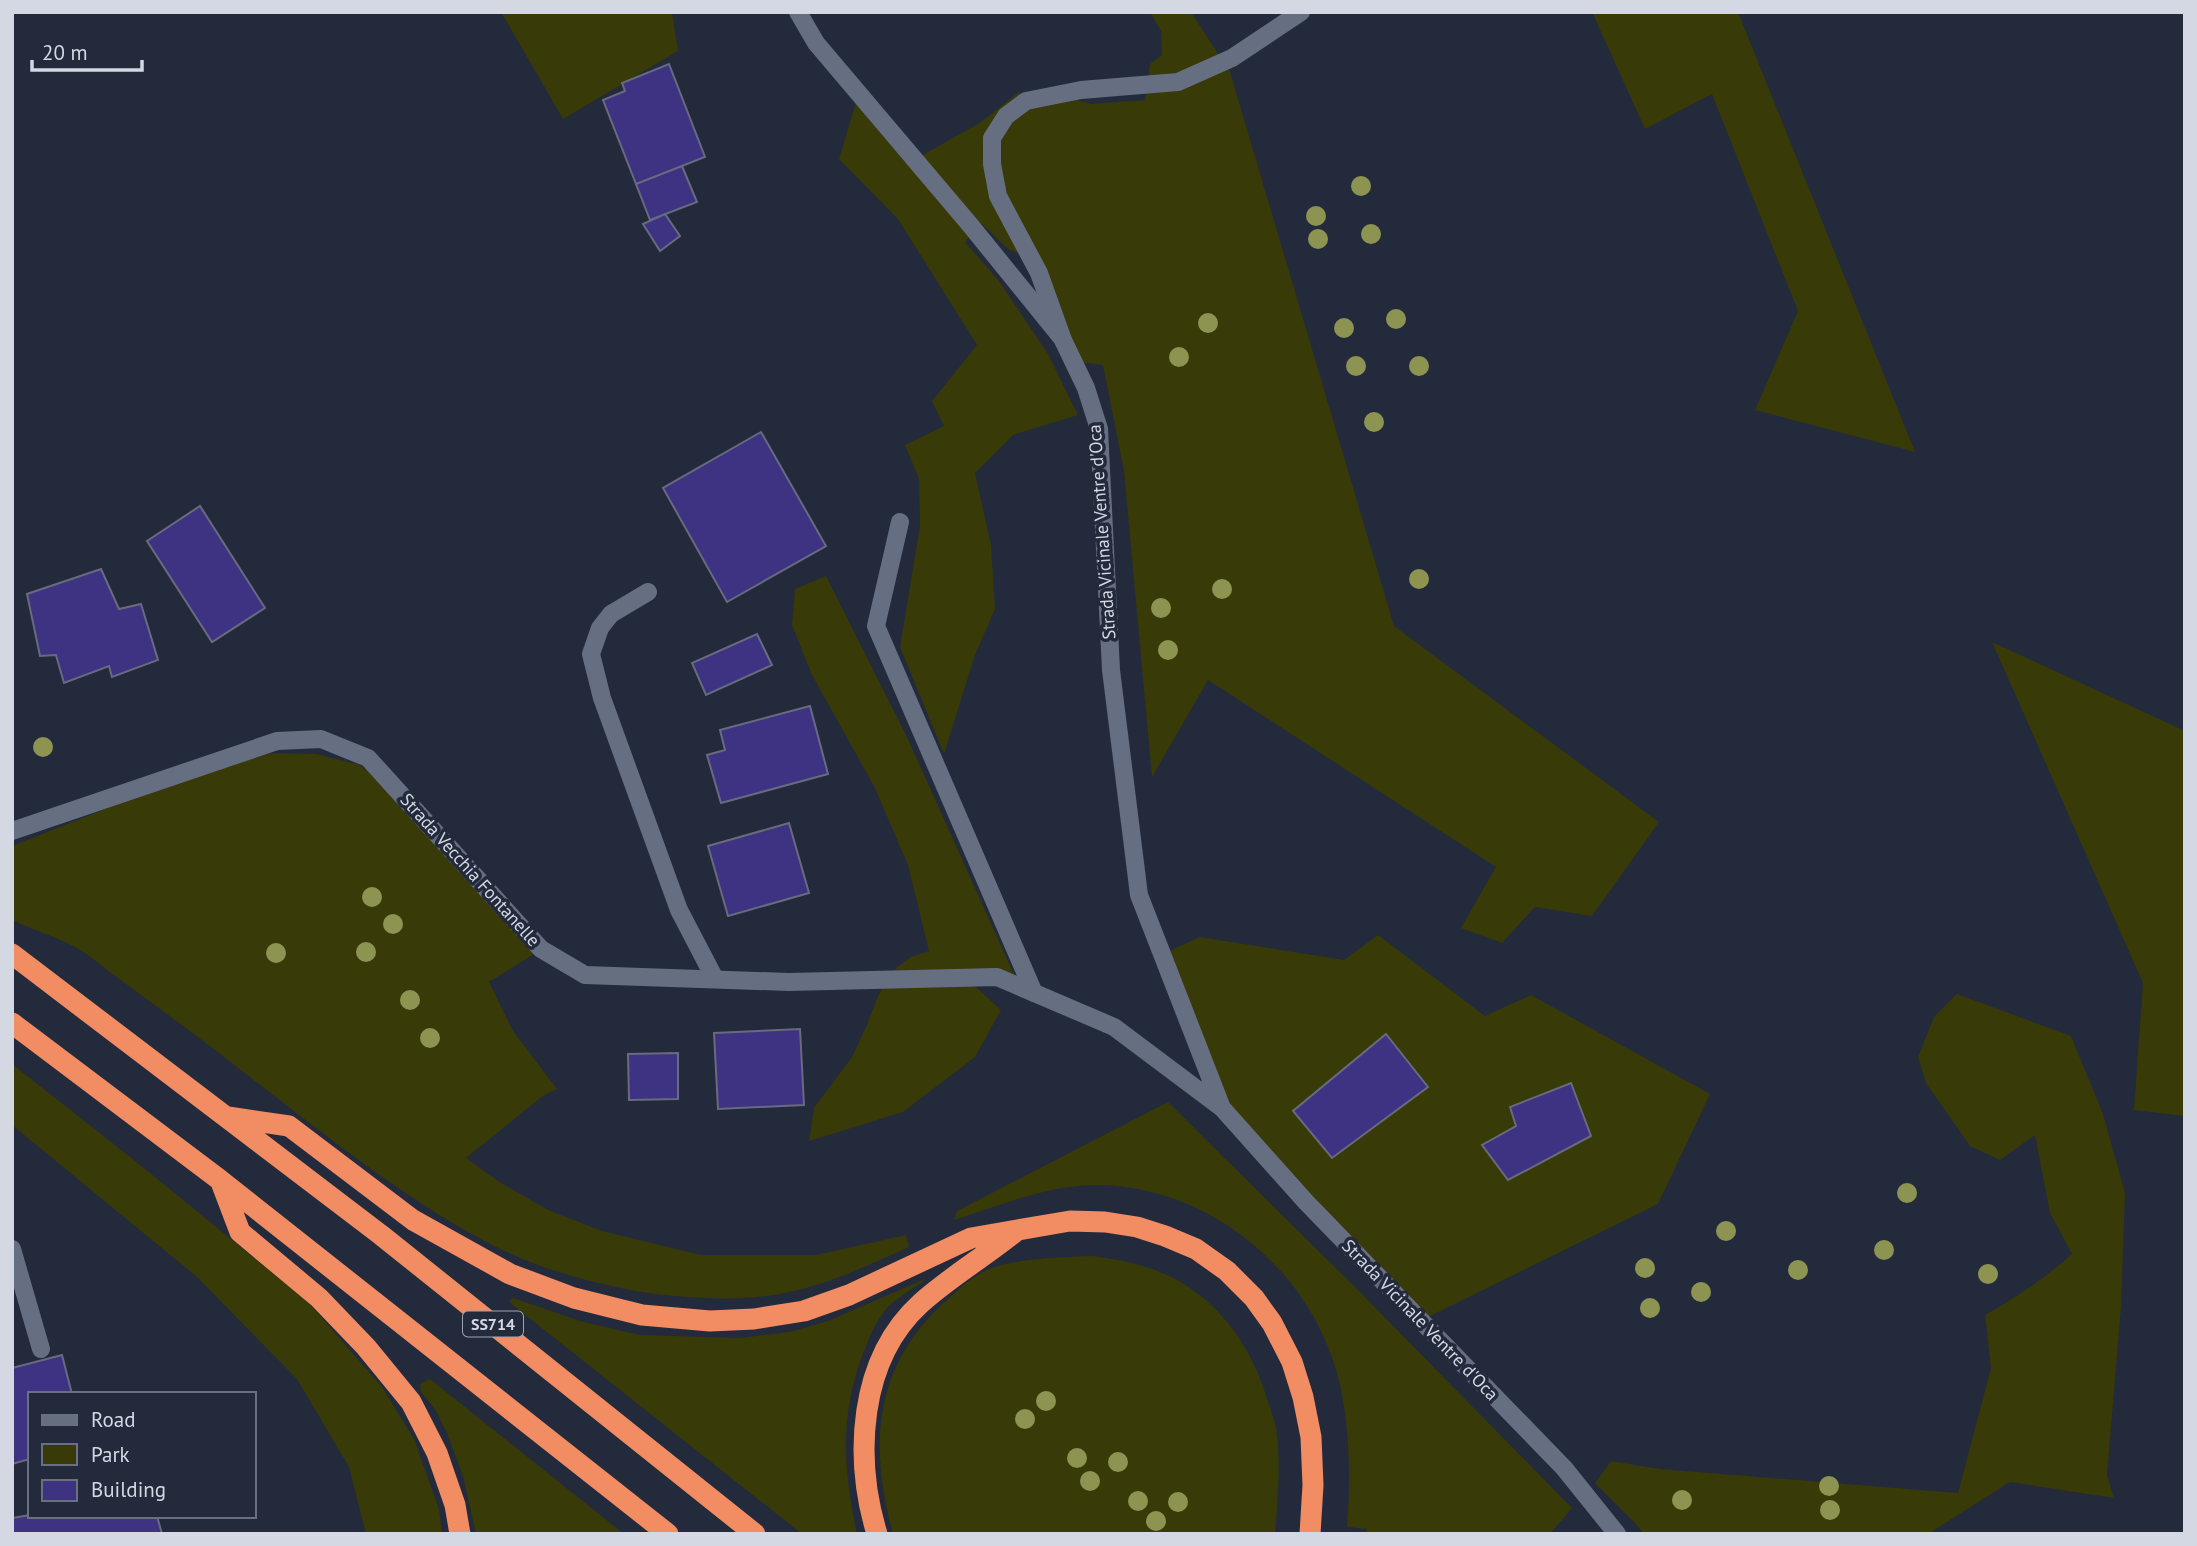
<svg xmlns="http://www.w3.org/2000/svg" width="2197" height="1546" viewBox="0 0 2197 1546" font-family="'PT Sans',sans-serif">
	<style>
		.green { fill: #383a07 }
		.building { fill: #3d3382; stroke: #696a7f; stroke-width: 2 }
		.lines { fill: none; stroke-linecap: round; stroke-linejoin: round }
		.lane { stroke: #666e82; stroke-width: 18 }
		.street { stroke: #666e82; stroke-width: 18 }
		.highway { stroke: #f28c63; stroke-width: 21 }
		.tree { fill: #8d9451 }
		.labels { text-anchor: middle; stroke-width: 7; stroke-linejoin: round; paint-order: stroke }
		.shield { fill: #232a3c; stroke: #9ea4b1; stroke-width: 2 }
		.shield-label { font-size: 16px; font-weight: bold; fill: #d3d8e3 }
		.street-label { font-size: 18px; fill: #d3d8e3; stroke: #232a3c }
	</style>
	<rect width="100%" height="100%" fill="#232a3c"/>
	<path class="green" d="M 501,12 L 672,12 L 678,51 L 563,119 Z
		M 1150,12 L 1191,12 L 1230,72 L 1394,626 L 1659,822 L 1592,916 L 1535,907 L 1502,943 L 1461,928 L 1496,867 L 1208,680 L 1152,777 L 1124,471 L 1103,365 L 1078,362 L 1045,267 L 1007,248 L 982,224 L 965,242 L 999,281 L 1048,354 L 1078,415 L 1013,435 L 975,473 L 991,545 L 995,609 L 975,655 L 944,754 L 900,647 L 920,526 L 919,479 L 905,445 L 944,426 L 932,401 L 977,345 L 898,219 L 839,159 L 856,102 L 907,164 L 981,122 L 1019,92 L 1025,104 L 1070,98 L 1091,104 L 1145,100 L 1150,64 L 1162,55 L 1161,31 Z
		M 1592,12 L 1738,12 L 1915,452 L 1755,410 L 1798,311 L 1712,94 L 1645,129 Z
		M 826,576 L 907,737 L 1016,979 L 963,975 L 1001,1010 L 975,1057 L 903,1112 L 809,1141 L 814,1108 L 852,1057 L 866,1027 L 878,996 L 897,967 L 911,957 L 929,951 L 908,865 L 875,788 L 812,675 L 792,625 L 795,589 Z
		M 1992,642 L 2185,731 L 2185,1116 L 2134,1110 L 2143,983 Z
		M 246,753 L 316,754 L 360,765 L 399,798 L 537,952 L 489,982 L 513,1031 L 557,1089 L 544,1095 L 466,1158 L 498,1181 L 548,1210 L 602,1231 L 701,1255 L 816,1255 L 906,1235 L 909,1247 C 867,1266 825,1286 780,1294 C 745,1300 710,1299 675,1296 C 616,1291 545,1272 492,1245 C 391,1192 302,1116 211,1047 C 181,1024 149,1001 118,978 C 104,968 90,955 75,947 C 55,936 33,930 12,920 L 12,846 Z
		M 1378,935 L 1485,1016 L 1531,995 L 1710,1094 L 1658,1204 L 1426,1318 L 1235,1116 L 1169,951 L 1200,937 L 1344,960 Z
		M 1957,994 L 2071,1036 L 2103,1114 L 2125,1193 L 2121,1307 L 2107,1475 L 2114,1498 L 2010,1482 L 1928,1534 L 1644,1534 L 1636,1524 L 1595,1483 L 1611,1461 L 1660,1469 L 1958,1493 L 1991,1368 L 1985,1315 C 2017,1297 2045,1278 2072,1254 L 2050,1213 L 2035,1135 L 2000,1160 L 1970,1146 L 1926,1083 L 1918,1057 L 1934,1017 Z
		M 12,1064 L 139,1164 L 308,1302 L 382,1387 L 414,1439 L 439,1509 L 442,1534 L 366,1534 L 349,1467 L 297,1379 L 197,1277 L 12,1125 Z
		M 1168,1102 L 1359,1291 L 1572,1508 L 1550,1534 L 1366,1534 L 1367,1529 L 1347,1527 C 1351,1476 1350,1422 1337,1373 C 1307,1266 1205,1184 1093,1185 C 1045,1186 999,1206 954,1220 L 957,1211 Z
		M 1092,1256 C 1115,1259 1138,1263 1160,1272 C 1216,1295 1252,1345 1268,1402 C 1271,1410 1274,1419 1276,1427 C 1281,1462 1278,1499 1275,1534 L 893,1534 C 868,1443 874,1364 948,1299 C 963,1285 981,1269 1002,1265 C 1031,1258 1063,1257 1092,1256 Z
		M 927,1278 C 915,1288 899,1296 888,1307 C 877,1319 870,1335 865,1349 C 839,1413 843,1468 857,1534 L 802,1534 L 509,1302 L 513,1298 L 583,1322 L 640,1335 L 739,1338 L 790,1332 L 828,1321 Z
		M 430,1379 L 624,1534 L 476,1534 L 463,1476 L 447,1433 L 435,1409 L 421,1392 L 420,1384 Z"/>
	<path class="building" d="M 669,64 L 705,157 L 636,184 L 603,100 L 625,91 L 622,83 Z
		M 682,166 L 697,202 L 650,220 L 636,184 Z
		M 665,214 L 680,236 L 660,251 L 643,224 Z
		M 761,432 L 826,546 L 727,602 L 663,488 Z
		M 200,506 L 265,608 L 212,642 L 147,541 Z
		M 101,569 L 119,609 L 141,604 L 158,660 L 112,677 L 109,666 L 64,683 L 56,655 L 40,656 L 27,594 Z
		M 757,634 L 772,665 L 706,695 L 692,663 Z
		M 810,706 L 828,774 L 721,803 L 707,755 L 725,750 L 720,730 Z
		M 789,823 L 809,893 L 728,916 L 708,846 Z
		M 800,1029 L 804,1105 L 718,1109 L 714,1033 Z
		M 1386,1034 L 1428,1087 L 1332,1158 L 1293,1111 Z
		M 678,1053 L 678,1099 L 629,1100 L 628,1054 Z
		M 1571,1083 L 1591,1136 L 1508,1180 L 1482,1145 L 1516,1126 L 1510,1107 Z
		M 62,1355 L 72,1394 L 30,1394 L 30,1459 L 12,1464 L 12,1368 Z
		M 30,1515 L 30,1516 L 157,1516 L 162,1534 L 12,1534 L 12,1518 Z"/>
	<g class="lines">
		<path class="lane" d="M 798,12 L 816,43 L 971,226 L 1061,337
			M 900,522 L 876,626 L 1034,993
			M 648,592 L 611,614 L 600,628 L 591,654 L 602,698 L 679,910 L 715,979
			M 12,1249 L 41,1349"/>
		<path class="street" d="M 12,831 L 277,741 L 321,739 L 368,758 L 541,949 L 585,975 L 789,982 L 997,977 L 1114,1027 L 1222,1108 L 1306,1202 L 1564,1468 L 1617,1534
			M 1222,1108 L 1139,895 L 1111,670 L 1099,429 L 1086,388 L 1063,340 L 1039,273 L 998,196 L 992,164 L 992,138 L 1006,116 L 1026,101 L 1081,90 L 1178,82 L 1232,58 L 1301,12"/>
		<path class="highway" d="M 12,954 L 381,1235 L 755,1534
			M 12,1023 L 220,1180 L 668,1534
			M 228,1117 L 289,1126 L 413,1220 L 510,1274 L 574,1298 L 642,1315 L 710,1321 L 754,1319 L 804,1311 L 849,1295 L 971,1238 L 1070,1221 L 1105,1222 L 1137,1227 L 1165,1236 L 1196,1249 L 1227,1271 L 1254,1298 L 1272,1323 L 1292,1362 L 1303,1397 L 1311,1437 L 1313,1485 L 1310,1534
			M 221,1182 L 240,1232 L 319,1298 L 366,1347 L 411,1402 L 437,1453 L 455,1505 L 460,1534
			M 877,1534 C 854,1458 858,1360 921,1303 C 950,1277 984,1257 1015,1232"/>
	</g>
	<g class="tree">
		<circle cx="1361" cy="186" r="10"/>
		<circle cx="1316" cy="216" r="10"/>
		<circle cx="1371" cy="234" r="10"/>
		<circle cx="1318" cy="239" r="10"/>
		<circle cx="1396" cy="319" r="10"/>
		<circle cx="1208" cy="323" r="10"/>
		<circle cx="1344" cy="328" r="10"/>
		<circle cx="1179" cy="357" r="10"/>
		<circle cx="1356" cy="366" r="10"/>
		<circle cx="1419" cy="366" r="10"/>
		<circle cx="1374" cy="422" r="10"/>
		<circle cx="1419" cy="579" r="10"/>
		<circle cx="1222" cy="589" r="10"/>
		<circle cx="1161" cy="608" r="10"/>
		<circle cx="1168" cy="650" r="10"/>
		<circle cx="43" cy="747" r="10"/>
		<circle cx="372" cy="897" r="10"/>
		<circle cx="393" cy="924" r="10"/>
		<circle cx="366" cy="952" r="10"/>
		<circle cx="276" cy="953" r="10"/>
		<circle cx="410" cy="1000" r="10"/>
		<circle cx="430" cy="1038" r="10"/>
		<circle cx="1907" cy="1193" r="10"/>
		<circle cx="1726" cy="1231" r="10"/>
		<circle cx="1884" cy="1250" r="10"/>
		<circle cx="1645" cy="1268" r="10"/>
		<circle cx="1798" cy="1270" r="10"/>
		<circle cx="1988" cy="1274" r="10"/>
		<circle cx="1701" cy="1292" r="10"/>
		<circle cx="1650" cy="1308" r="10"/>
		<circle cx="1046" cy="1401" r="10"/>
		<circle cx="1025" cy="1419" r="10"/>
		<circle cx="1077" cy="1458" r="10"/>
		<circle cx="1118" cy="1462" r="10"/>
		<circle cx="1090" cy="1481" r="10"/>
		<circle cx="1829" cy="1486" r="10"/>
		<circle cx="1682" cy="1500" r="10"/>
		<circle cx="1138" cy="1501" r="10"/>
		<circle cx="1178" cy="1502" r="10"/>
		<circle cx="1830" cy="1510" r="10"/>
		<circle cx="1156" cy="1521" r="10"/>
	</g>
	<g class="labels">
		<rect class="shield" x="463" y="1311.5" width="60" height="25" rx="5"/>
		<g class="shield-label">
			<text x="493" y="1330">SS714</text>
		</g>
		<g class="street-label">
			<text transform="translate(1102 532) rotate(-94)" y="6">Strada Vicinale Ventre d'Oca</text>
			<text transform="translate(470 870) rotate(48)" y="6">Strada Vecchia Fontanelle</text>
			<text transform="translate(1420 1320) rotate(46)" y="6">Strada Vicinale Ventre d'Oca</text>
		</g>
	</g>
	<rect width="2197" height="1546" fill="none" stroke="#d3d8e3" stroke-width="28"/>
	<rect x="28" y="1392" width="228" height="126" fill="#232a3c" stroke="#69707f" stroke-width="2"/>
	<rect x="42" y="1415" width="35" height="10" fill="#666e82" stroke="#69707f" stroke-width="2"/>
	<text x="91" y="1427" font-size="21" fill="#d3d8e3">Road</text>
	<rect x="42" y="1444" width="35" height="21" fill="#383a07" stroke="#69707f" stroke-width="2"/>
	<text x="91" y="1462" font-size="21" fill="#d3d8e3">Park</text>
	<rect x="42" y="1480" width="35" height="21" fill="#3d3382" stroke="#69707f" stroke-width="2"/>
	<text x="91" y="1497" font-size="21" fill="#d3d8e3">Building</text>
	<path d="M32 60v10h110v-10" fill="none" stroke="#d3d8e3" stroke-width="3.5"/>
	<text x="42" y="60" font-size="21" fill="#d3d8e3" stroke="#232a3c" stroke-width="5" paint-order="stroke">20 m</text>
</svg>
